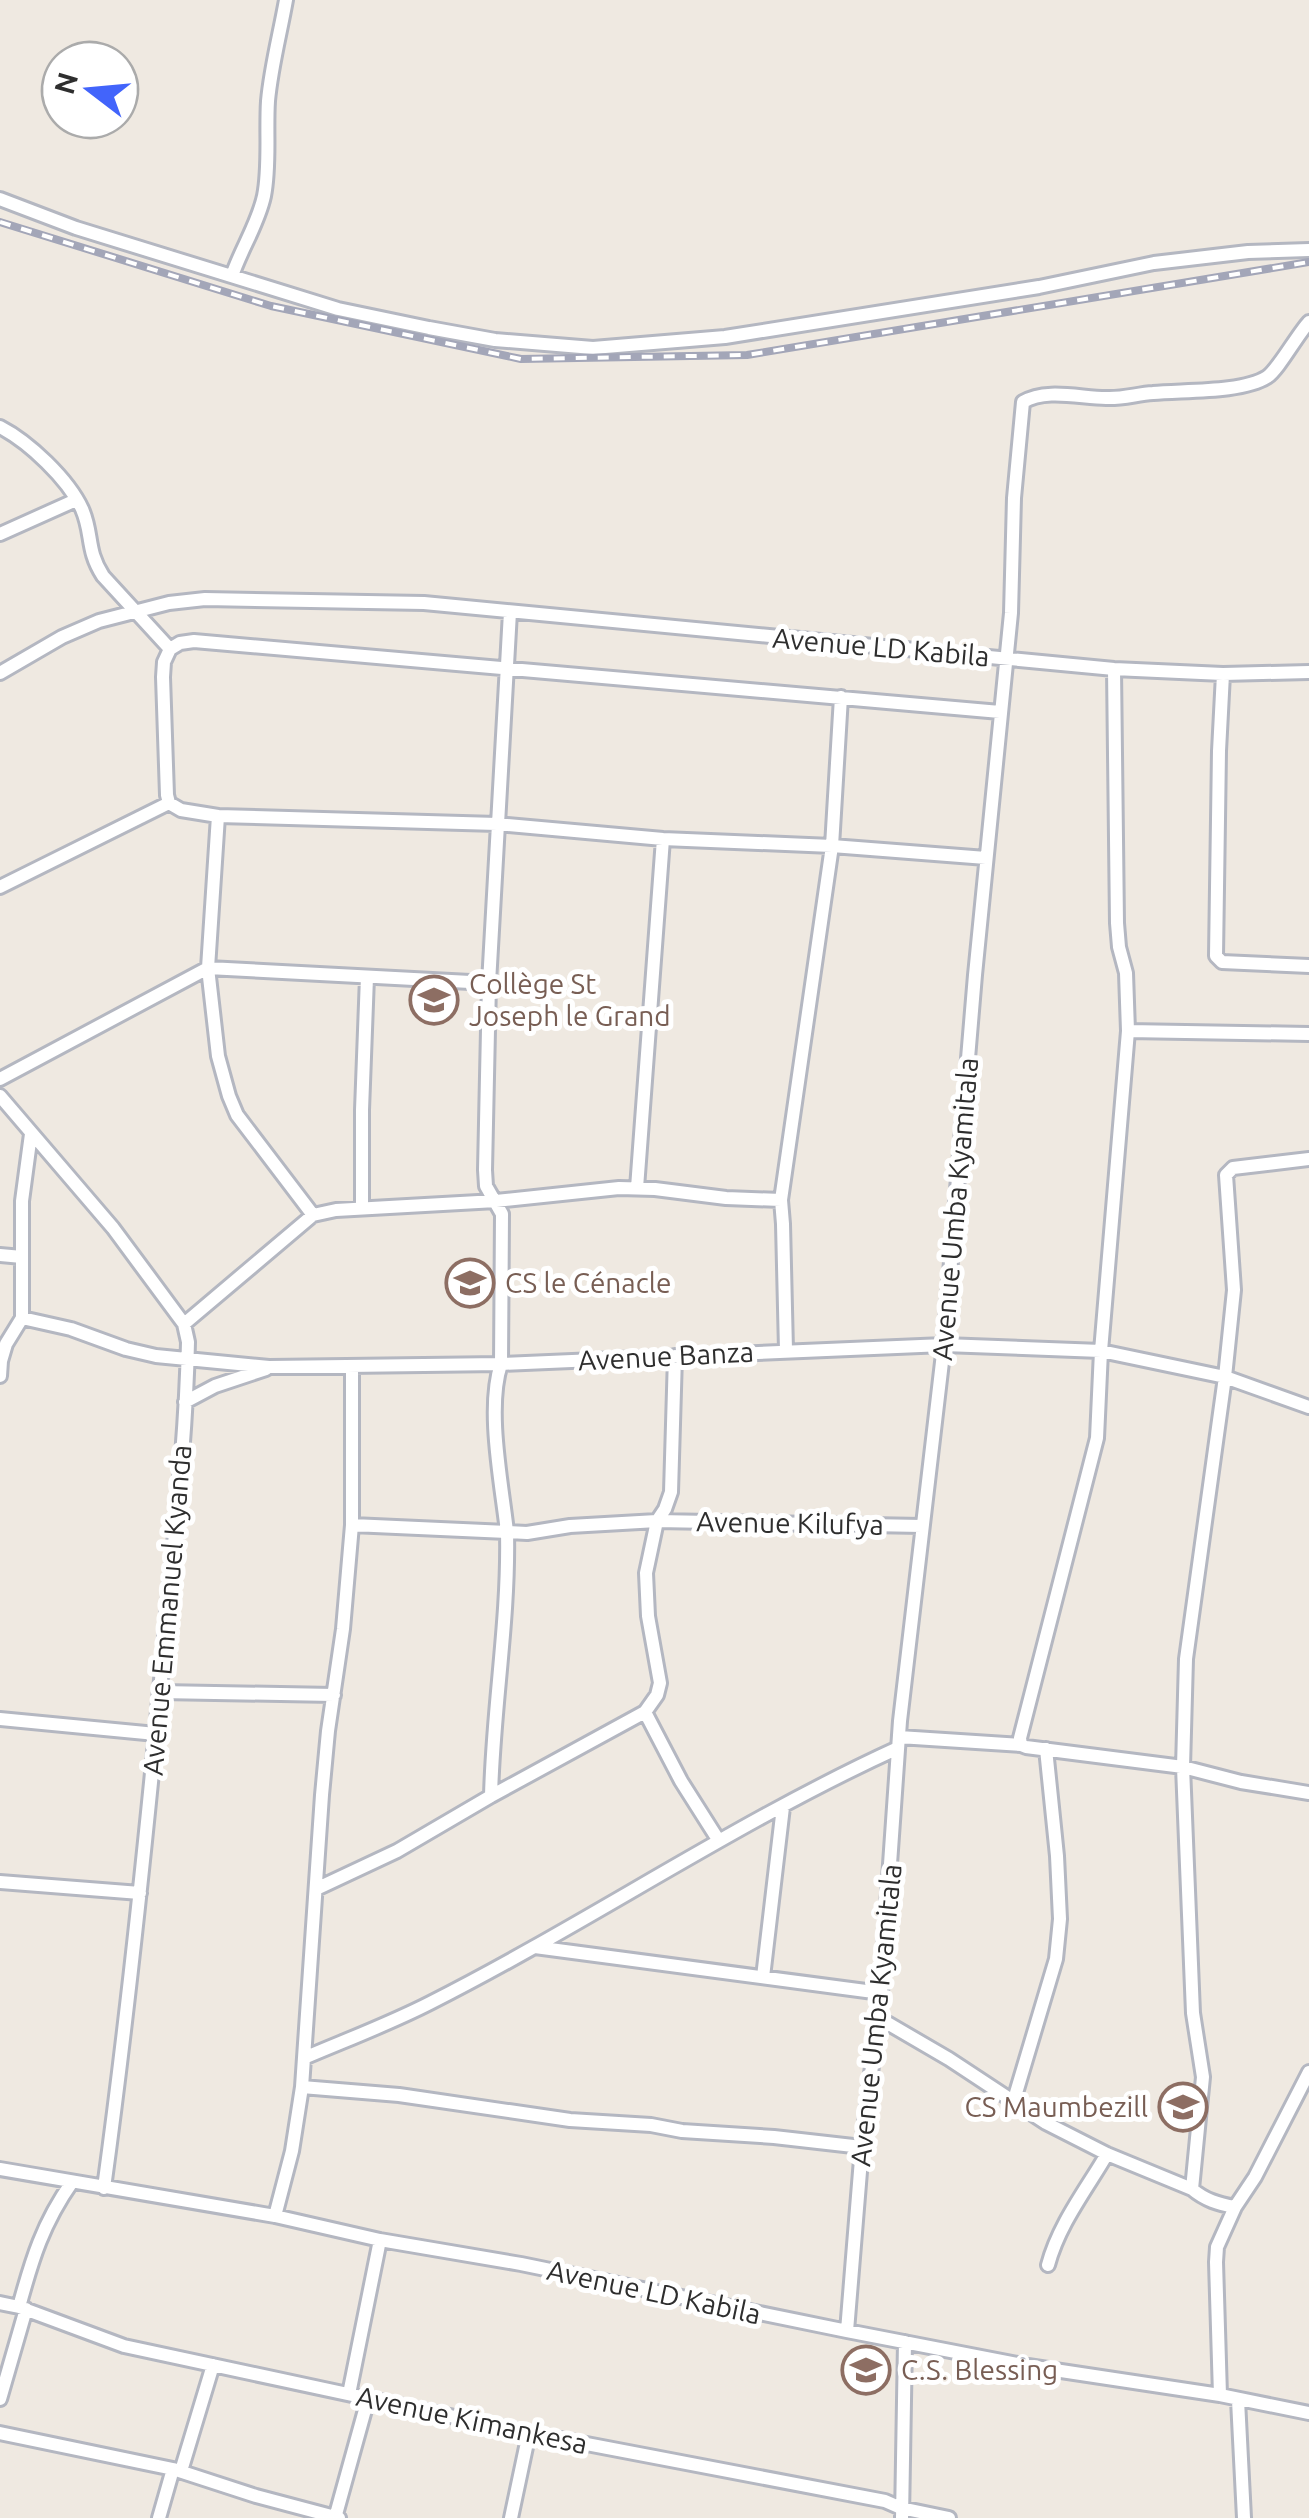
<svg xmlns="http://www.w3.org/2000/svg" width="1309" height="2518" viewBox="0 0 1309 2518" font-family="Ubuntu,sans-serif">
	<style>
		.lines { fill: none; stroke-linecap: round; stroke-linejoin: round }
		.minor-casing { stroke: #b4b7c1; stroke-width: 18 }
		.minor { stroke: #fff; stroke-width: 12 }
		.rail-casing { stroke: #a3a6b8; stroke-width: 8 }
		.rail { stroke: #fff; stroke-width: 4; stroke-dasharray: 11; stroke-linecap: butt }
		.labels { text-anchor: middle; stroke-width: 10; stroke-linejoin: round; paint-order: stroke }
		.street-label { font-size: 28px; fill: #2e2e2e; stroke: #fff }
		.education-label { font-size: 28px; fill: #785e54; stroke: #fff; text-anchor: start }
	</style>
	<rect width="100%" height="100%" fill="#efe9e1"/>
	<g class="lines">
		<g class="minor-casing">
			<path id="minor" d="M 0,199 L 76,228 L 338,309 L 429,328 L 495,340 L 593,348 L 725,337 L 1039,287 L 1154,263 L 1248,252 L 1309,250
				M 232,276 C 241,249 258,224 264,196 C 270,166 266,132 268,101 C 271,67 280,34 286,0
				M 0,427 C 29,442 68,479 82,509 C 93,534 86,550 103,576 L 170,649
				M 0,534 L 76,500
				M 170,649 L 180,643 L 194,641 L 1000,712
				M 170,649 L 164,662 L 163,677 L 167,795 L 169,803 L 181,810 L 218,816 L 208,968 L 218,1056 L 229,1096 L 237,1115 L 313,1215
				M 1114,669 L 1117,923 L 1119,947 L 1126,973 L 1128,1031 L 1101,1351 L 1097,1438 L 1020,1738 L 1021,1745 L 1026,1747 L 1183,1767 L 1241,1782 L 1309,1793
				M 0,673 L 62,637 L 99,621 L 169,603 L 205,599 L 424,603 L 1114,669 L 1223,674 L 1309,672
				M 1223,674 L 1219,751 L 1216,956 L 1222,962 L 1309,966
				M 218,816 L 497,824 L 663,839 L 832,846 L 986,858
				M 0,887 L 169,803
				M 1128,1031 L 1309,1034
				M 0,1079 L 208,968 L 489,983
				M 0,1096 L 113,1228 L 184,1324 L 188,1342 C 186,1441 174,1539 165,1637 C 148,1821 129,2005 104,2188
				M 637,1188 L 663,839
				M 362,1208 L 362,1110 L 367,977
				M 0,1255 L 22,1257
				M 22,1318 L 71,1329 L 126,1349 L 156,1356 L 269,1367 L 501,1364 L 944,1345 L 1101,1351 L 1225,1377 L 1309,1407
				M 184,1324 L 313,1215 L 336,1210 L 496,1201 L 619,1188 L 655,1189 L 726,1198 L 781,1200
				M 786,1350 L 783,1224 L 781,1200 L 832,846 L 841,697
				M 0,1376 L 1,1361 L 6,1344 L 22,1318 L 22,1201 L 31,1134
				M 185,1402 L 215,1386 L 266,1369
				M 352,1525 L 507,1532 C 502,1485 486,1409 501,1364 L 502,1214 L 486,1186 L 485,1170 L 489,983 L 510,612
				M 160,1692 L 334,1695
				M 645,1712 L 657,1695 L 660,1683 L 648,1616 L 646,1573 L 657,1521 L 922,1526
				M 0,1719 L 156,1734
				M 899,1737 L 1021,1745
				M 491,1796 L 645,1712 L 681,1781 L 719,1841
				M 0,1882 L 140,1893
				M 316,1889 L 397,1851 L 491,1796 C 493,1708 509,1620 507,1532 L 527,1533 L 570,1526 L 657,1521 L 665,1509 L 671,1492 L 675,1356
				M 535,1947 L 881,1993
				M 763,1977 L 783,1807
				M 877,2017 L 949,2059 L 1046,2123 L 1107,2154 L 1192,2189
				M 304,2058 C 346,2040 389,2024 430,2003 C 588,1923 736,1822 898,1748
				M 302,2087 L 399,2095 L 570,2120 L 651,2125 L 682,2131 L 774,2137 L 862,2147
				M 1013,2103 L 1056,1959 L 1060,1919 L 1057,1856 L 1046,1749
				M 0,2169 L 275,2216 L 380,2240 L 521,2264 L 847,2331 L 1028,2366 L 1220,2395 L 1309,2413
				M 1235,2207 L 1255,2177 L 1309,2072
				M 275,2216 L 292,2151 L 302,2087 L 322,1795 L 328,1731 L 343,1629 L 352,1525 L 352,1367
				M 1048,2265 C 1059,2224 1086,2190 1107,2154
				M 0,2303 L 19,2307 L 124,2346 L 529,2433 L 885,2501 L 901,2508 L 949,2518
				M 19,2307 C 32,2259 43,2223 72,2182
				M 847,2331 L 862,2147 L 881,1993 L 900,1721 L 944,1345 L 975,975 L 1011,613 L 1014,498 L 1023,402 C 1046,388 1081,398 1106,398 C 1122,399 1137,394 1153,393 C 1182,390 1242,393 1267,377 C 1278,370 1297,335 1309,322
				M 349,2394 L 380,2240
				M 1220,2395 L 1216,2262 L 1217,2247 L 1235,2207 C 1218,2204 1205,2200 1192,2189 L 1203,2077 L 1193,2013 L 1183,1767 L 1186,1659 L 1225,1377 L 1234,1290 L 1226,1175 L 1233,1168 L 1309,1159
				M 0,2399 L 26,2309
				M 1238,2400 L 1244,2518
				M 0,2433 L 173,2469 L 256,2496 L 339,2518
				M 181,2471 L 213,2365
				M 159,2518 L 173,2469
				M 335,2518 L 368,2399
				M 511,2518 L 529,2433
				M 902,2518 L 905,2342"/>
		</g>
		<use href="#minor" class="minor"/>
		<g class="rail-casing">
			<path id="rail" d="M 0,222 L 271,306 L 521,359 L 747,355 L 1309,262"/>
		</g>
		<use href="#rail" class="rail"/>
	</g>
	<defs>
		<g id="school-ring" transform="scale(2.5)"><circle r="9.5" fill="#fff" stroke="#8d6e63" stroke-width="1.5"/><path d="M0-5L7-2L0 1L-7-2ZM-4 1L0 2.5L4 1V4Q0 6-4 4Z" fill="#8d6e63"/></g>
	</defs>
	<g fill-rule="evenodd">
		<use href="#school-ring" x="434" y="1000"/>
		<use href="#school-ring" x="470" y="1283"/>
		<use href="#school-ring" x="1183" y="2107"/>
		<use href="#school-ring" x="866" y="2370"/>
	</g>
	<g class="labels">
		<g class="street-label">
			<text transform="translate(881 647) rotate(5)" y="10">Avenue LD Kabila</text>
			<text transform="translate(955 1209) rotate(-85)" y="10">Avenue Umba Kyamitala</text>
			<text transform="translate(666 1356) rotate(-3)" y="10">Avenue Banza</text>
			<text transform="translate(790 1523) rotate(1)" y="10">Avenue Kilufya</text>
			<text transform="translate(167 1610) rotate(-85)" y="10">Avenue Emmanuel Kyanda</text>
			<text transform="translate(876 2015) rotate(-84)" y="10">Avenue Umba Kyamitala</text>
			<text transform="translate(654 2292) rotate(12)" y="10">Avenue LD Kabila</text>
			<text transform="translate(472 2420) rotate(12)" y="10">Avenue Kimankesa</text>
		</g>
		<g class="education-label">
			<text x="469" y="994">Collège St<tspan x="469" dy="32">Joseph le Grand</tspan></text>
			<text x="505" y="1293">CS le Cénacle</text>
			<text x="1148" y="2117" text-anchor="end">CS Maumbezill</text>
			<text x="901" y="2380">C.S. Blessing</text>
		</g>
	</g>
	<g transform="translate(90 90) rotate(286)"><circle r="48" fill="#ffffff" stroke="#ababab" stroke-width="2.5"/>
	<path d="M0-8L18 38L0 25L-18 38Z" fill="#4264fb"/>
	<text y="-15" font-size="28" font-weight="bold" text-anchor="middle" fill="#2e2e2e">N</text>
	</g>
</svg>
